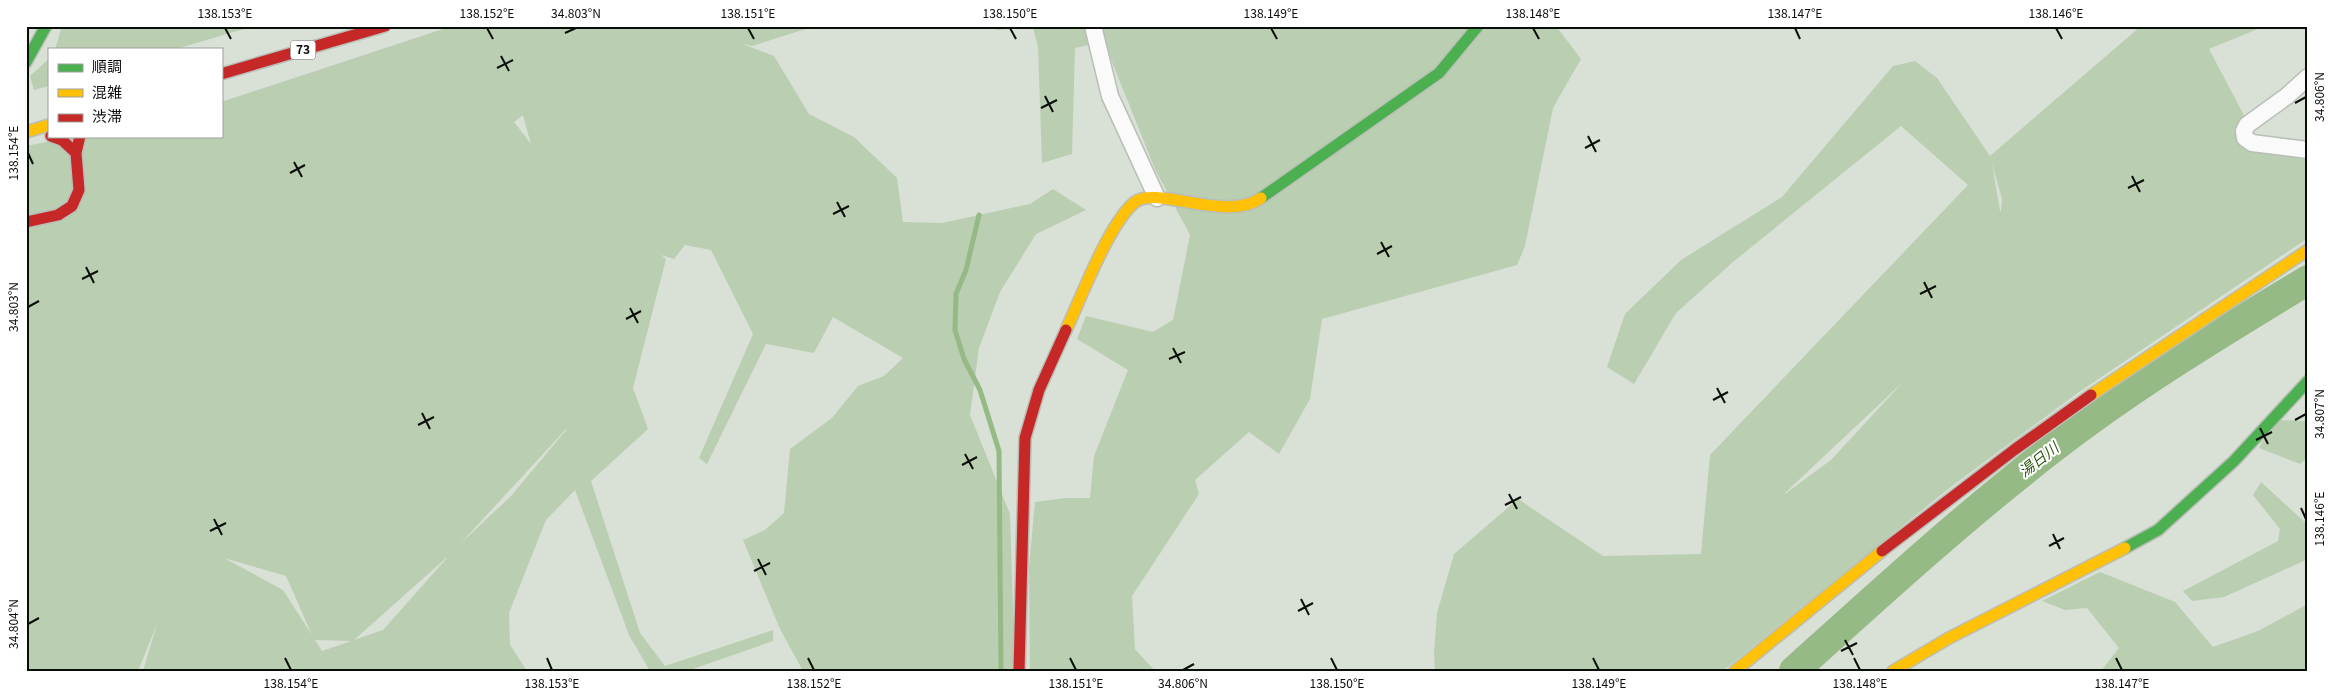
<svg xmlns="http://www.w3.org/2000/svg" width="2334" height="697" viewBox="0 0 2334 697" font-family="Georgia,'Noto Sans JP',serif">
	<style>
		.green { fill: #baceb1; fill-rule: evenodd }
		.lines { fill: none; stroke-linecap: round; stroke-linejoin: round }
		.stream { stroke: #96ba86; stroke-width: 5 }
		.river { stroke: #96ba86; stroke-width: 30 }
		.street-casing { stroke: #b9beb6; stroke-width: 19 }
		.fast-casing { stroke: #b9beb6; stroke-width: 14 }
		.slow-casing { stroke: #b9beb6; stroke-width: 14 }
		.jam-casing { stroke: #b9beb6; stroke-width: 14 }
		.street { stroke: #f9faf9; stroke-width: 16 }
		.fast { stroke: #4caf50; stroke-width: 11 }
		.slow { stroke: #ffc107; stroke-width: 11 }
		.jam { stroke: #c62828; stroke-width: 11 }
		.ticks { fill: none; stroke: #0a0e09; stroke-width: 2 }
		.labels { text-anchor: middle; stroke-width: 4; stroke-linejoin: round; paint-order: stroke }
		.shield { fill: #fff; stroke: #545653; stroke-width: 1 }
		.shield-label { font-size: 12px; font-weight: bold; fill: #0a0e09 }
		.water-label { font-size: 15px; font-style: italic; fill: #2a580e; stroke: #fff }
		.neatline { fill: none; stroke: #0a0e09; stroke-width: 2 }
		.ticks-label { font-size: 12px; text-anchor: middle; fill: #0a0e09 }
	</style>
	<rect width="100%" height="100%" fill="#d9e0d6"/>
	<path class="green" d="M 62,26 L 254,26 L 176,49 L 55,49 Z
		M 452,26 L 815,26 L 752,46 L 742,44 L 774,56 L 809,114 L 854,137 L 897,178 L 903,222 L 942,223 L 1030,204 L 1053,189 L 1086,210 L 1036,234 L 1000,292 L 979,348 L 970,415 L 1010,514 L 1015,671 L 803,671 L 780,629 L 743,540 L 765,530 L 784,513 L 790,449 L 832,418 L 858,386 L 884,376 L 903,358 L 833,317 L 814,353 L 766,344 L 707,464 L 699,458 L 753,334 L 711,250 L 685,245 L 674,259 L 661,255 L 666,259 L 633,388 L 648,429 L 591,481 L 640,633 L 665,666 L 773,630 L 773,641 L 687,671 L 650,671 L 629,635 L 575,490 L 546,520 L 509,613 L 510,645 L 527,671 L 143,671 L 157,624 L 138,671 L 26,671 L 26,146 L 77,136 L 221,136 L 221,102 ZM 523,115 L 523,116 L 531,144 L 514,122 ZM 567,429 L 511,496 L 460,544 L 566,429 ZM 224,558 L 286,576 L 312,635 L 283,590 ZM 447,558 L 383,630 L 354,640 L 446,558 ZM 315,640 L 351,641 L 322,651 Z
		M 995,26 L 1556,26 L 1581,59 L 1553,108 L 1525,246 L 1517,265 L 1322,319 L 1310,399 L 1279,454 L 1249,432 L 1195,480 L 1199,494 L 1132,596 L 1135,649 L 1155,671 L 1030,671 L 1029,567 L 1035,502 L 1066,498 L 1090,498 L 1094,456 L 1128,370 L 1077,339 L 1086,316 L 1153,332 L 1173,320 L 1190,235 L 1155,169 L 1104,42 L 1075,48 L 1072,154 L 1042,163 L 1038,47 L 1033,27 L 996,30 Z
		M 2141,26 L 2265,26 L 2209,49 L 2248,123 L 2253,138 L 2308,152 L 2308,238 L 2079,392 L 1952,486 L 1723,671 L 1435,671 L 1434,653 L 1437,613 L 1454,554 L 1518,499 L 1603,556 L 1701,554 L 1710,455 L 1968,185 L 1901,126 L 1733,262 L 1676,313 L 1634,384 L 1607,367 L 1625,314 L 1681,260 L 1782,197 L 1893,66 L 1915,61 L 1937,78 L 1990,156 ZM 1992,164 L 2002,199 L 2001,212 L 2000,211 ZM 1904,381 L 1831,460 L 1785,494 L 1785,493 Z
		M 49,59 L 49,86 L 34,90 L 30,76 Z
		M 2275,420 L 2308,421 L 2308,457 L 2300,464 L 2259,448 Z
		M 2261,482 L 2308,525 L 2308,559 L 2224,597 L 2192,601 L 2183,591 L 2278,541 L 2280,529 L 2253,495 Z
		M 2100,572 L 2175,602 L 2213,647 L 2258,631 L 2308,604 L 2308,671 L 2101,671 L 2119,648 L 2087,608 L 2065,610 L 2042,601 Z"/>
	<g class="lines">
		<path class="stream" d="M 979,215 L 966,270 L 956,294 L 955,330 L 964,359 L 980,390 L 999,451 L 1001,671"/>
		<path class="river" d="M 1794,671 C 1877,596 1960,520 2049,451 C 2131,387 2219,334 2308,280"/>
		<g class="street-casing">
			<path id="street" d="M 1093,26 L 1110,96 L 1157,198
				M 2308,77 L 2287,96 L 2247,125 L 2244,131 L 2245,138 L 2252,143 L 2308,150"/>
		</g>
		<g class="fast-casing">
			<path id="fast" d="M 26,62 L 46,26
				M 1261,198 L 1439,73 L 1478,26
				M 2125,548 L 2158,530 L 2234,461 L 2308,381"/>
		</g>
		<g class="slow-casing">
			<path id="slow" d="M 26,132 L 49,125
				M 1066,330 C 1081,298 1109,223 1135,202 C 1157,185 1226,223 1261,198
				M 2091,395 L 2308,250
				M 1735,671 L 1882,551
				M 1893,671 L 1949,638 L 2125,548"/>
		</g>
		<g class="jam-casing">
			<path id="jam" d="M 221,74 L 385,26
				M 51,136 L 62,140 L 76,153
				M 26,222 L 58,215 L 72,206 L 79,190 L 76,153 L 80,136
				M 1882,551 L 2014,450 L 2091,395
				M 1019,671 L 1025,438 L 1039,390 L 1066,330"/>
		</g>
		<use href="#street" class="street"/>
		<use href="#fast" class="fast"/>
		<use href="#slow" class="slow"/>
		<use href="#jam" class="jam"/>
	</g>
	<path class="ticks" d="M 225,28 L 231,39M 487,28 L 493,39M 748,28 L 754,39M 1010,28 L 1016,39M 1271,28 L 1277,39M 1533,28 L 1539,39M 1795,28 L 1800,39M 2056,28 L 2062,39M 565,33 L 576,28M 501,56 L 509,71M 497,68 L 513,60M 1045,96 L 1053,112M 2295,103 L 2306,97M 1041,108 L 1057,100M 1588,136 L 1596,152M 1585,148 L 1600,140M 28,153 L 33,164M 294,162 L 302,177M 290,173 L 305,165M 2132,176 L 2140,192M 2128,188 L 2144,180M 837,202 L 845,217M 833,214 L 849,206M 1381,242 L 1389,257M 1377,254 L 1392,246M 86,267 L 94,283M 82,279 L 98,271M 1924,282 L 1932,298M 1920,294 L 1936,286M 28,307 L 39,301M 630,308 L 638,323M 626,319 L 641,311M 1173,348 L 1181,363M 1169,359 L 1185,352M 1717,388 L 1725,403M 1713,400 L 1728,392M 422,413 L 430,429M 2295,420 L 2306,414M 418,425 L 434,417M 2260,428 L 2268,444M 2256,440 L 2272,432M 965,454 L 973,469M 962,465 L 977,457M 1509,494 L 1517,509M 1505,505 L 1521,497M 2301,508 L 2306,519M 214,519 L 222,535M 210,531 L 226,523M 2053,534 L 2060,549M 2049,546 L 2064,538M 758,559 L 766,575M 754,571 L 770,563M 1301,599 L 1309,615M 1298,611 L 1313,603M 28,624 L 39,618M 1845,640 L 1853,655M 1841,651 L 1857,643M 285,658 L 291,670M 547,658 L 552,670M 808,658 L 814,670M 1070,658 L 1076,670M 1331,658 L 1337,670M 1593,658 L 1599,670M 1854,658 L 1860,670M 2116,658 L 2122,670M 1183,670 L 1194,664"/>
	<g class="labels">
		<rect class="shield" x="290.5" y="40.5" width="25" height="19" rx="4"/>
		<g class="shield-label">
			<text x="303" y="54">73</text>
		</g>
		<g class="water-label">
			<text transform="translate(2039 460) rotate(-38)" y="5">湯日川</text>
		</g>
	</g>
	<rect width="2334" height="697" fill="none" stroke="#ffffff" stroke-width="55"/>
	<rect x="48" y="48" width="175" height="90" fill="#ffffff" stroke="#9d9f9d"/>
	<rect x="58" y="64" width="25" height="8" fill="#4caf50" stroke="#9d9f9d"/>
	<text x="92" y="72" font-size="15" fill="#0a0e09">順調</text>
	<rect x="58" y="89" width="25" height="8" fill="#ffc107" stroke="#9d9f9d"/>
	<text x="92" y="98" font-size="15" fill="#0a0e09">混雑</text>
	<rect x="58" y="114" width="25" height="8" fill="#c62828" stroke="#9d9f9d"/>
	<text x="92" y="122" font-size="15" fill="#0a0e09">渋滞</text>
	<rect x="28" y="28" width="2278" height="642" class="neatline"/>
	<g class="ticks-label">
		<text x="225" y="18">138.153°E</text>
		<text x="487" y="18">138.152°E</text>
		<text x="576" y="18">34.803°N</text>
		<text x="748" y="18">138.151°E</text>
		<text x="1010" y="18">138.150°E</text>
		<text x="1271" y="18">138.149°E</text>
		<text x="1533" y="18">138.148°E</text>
		<text x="1795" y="18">138.147°E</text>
		<text x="2056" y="18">138.146°E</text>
		<text transform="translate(2320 97) rotate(-90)" y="4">34.806°N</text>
		<text transform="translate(14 153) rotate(-90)" y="4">138.154°E</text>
		<text transform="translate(14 307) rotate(-90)" y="4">34.803°N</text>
		<text transform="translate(2320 414) rotate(-90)" y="4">34.807°N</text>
		<text transform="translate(2320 519) rotate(-90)" y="4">138.146°E</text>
		<text transform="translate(14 624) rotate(-90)" y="4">34.804°N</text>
		<text x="291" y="688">138.154°E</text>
		<text x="552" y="688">138.153°E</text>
		<text x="814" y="688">138.152°E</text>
		<text x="1076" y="688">138.151°E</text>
		<text x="1183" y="688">34.806°N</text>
		<text x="1337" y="688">138.150°E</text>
		<text x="1599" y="688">138.149°E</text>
		<text x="1860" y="688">138.148°E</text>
		<text x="2122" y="688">138.147°E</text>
	</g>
</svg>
